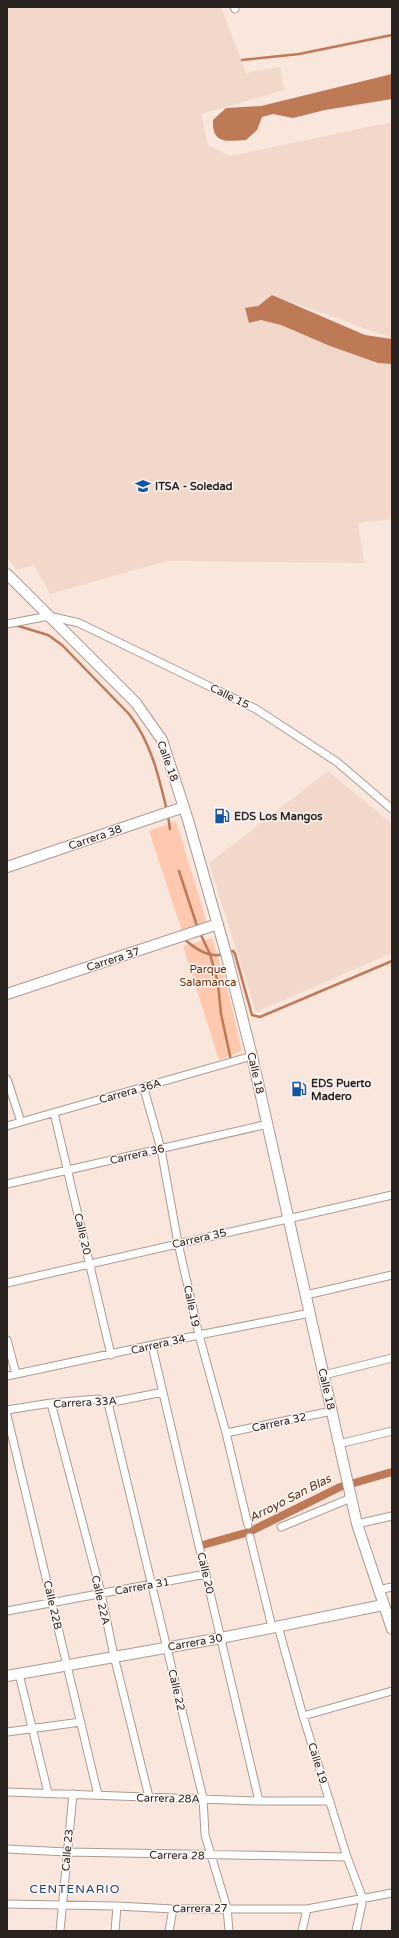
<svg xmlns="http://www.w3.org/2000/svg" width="399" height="1938" viewBox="0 0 399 1938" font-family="'Varela Round',sans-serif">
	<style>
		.built { fill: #f2d8cb }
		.green { fill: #fec9af }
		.water { fill: #be7956 }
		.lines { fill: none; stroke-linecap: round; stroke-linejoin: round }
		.stream { stroke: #be7956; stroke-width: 2.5 }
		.canal { stroke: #be7956; stroke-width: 8 }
		.street-casing { stroke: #ad9b92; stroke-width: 9 }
		.secondary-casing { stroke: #ad9b92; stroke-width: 12 }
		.street { stroke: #fff; stroke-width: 7 }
		.secondary { stroke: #fff; stroke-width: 10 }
		.labels { text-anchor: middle; stroke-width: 3; stroke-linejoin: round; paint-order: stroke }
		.poi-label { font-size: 11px; font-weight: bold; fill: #29221e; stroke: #fef6f2; text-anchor: start }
		.street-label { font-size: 11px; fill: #29221e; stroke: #fef6f2 }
		.park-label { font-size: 11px; fill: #6d2d02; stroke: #fef6f2 }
		.water-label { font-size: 12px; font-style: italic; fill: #5e2f16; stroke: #fef6f2 }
		.neighbourhood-label { font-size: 12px; letter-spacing: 1px; fill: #1a4074; stroke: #fef6f2 }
	</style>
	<rect width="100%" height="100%" fill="#f9e6dd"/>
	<path class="built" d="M 7,7 L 221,7 L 246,73 L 280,67 L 284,90 L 201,114 L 208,145 L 230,156 L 392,122 L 392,338 L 272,295 L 258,306 L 245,309 L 249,323 L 261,320 L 281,325 L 330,346 L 378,363 L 392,364 L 392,519 L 358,523 L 364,563 L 167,561 L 50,594 L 34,565 L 17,570 L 7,558 Z
		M 328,771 L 392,824 L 392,953 L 256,1012 L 209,863 Z"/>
	<path class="green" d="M 176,821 L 207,923 L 182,931 L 149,831 Z
		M 212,938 L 226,983 L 242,1051 L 219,1060 L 183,946 Z"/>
	<path class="water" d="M 392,74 L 392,99 L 325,110 L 293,118 L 273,114 L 262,117 L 257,130 L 246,140 C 227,141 212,145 213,120 L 226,108 L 261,106 Z
		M 272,295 L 365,335 L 392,339 L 392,364 L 378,363 L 330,346 L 281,325 L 261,320 L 249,323 L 245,308 L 258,306 Z"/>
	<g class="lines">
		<path class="stream" d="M 242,60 L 299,54 L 392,35
			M 15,625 L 48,635 L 62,645 L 129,714 C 151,742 159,777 167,811
			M 168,816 L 170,829
			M 179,871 L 198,929
			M 200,933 L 210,954 L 218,983 L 221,1014 L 231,1060
			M 183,938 C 193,947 209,959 223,954
			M 227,952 L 233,951 L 235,954 L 252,1015 L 260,1017 L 392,961"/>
		<path class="canal" d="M 199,1546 L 249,1532 L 340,1487 L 392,1472"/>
		<g class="street-casing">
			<path id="street" d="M 234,7 L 235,9
				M 7,624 L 49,616 L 79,623 L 256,709 L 337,762 L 392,809
				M 7,1079 L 21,1122
				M 141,1088 L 144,1089 L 161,1149 L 178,1243 L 199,1335 L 226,1433 L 248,1525
				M 54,1113 L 111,1355
				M 7,1126 L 252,1056
				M 7,1184 L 268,1124
				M 7,1283 L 392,1195
				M 306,1295 L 392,1275
				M 7,1340 L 16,1374
				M 152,1346 L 259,1801
				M 324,1375 L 392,1358
				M 7,1376 L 199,1335 L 310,1313
				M 51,1403 L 101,1593 L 114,1656 L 149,1797
				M 108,1403 L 203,1798 L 205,1835 L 227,1908 L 229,1931
				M 7,1410 L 51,1403 L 98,1399 L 108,1403 L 163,1392
				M 7,1415 L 98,1795
				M 226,1433 L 332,1411
				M 339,1444 L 392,1431
				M 357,1524 L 392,1516
				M 281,1527 L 351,1498
				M 250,1537 L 272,1627
				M 378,1590 L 392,1587
				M 7,1611 L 206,1574
				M 278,1626 L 303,1716 L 347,1857 L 363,1899 L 356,1931
				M 19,1674 L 48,1793
				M 303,1716 L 392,1691
				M 7,1732 L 81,1722
				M 7,1792 L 259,1801 L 330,1801
				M 7,1849 L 67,1852 L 347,1857
				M 7,1904 L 117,1906 L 173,1909 L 307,1909 L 392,1893
				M 60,1931 L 73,1794
				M 115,1931 L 117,1906
				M 169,1931 L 173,1909
				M 302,1931 L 307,1909"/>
		</g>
		<g class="secondary-casing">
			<path id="secondary" d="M 7,574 L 136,703 L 162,740 L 188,820 L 227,957 L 252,1056 L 357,1524 L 392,1629
				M 7,867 L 184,807
				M 7,994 L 218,924
				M 7,1676 L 221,1638 L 383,1605"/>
		</g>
		<use href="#street" class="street"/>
		<use href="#secondary" class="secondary"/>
	</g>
	<defs>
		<g id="university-bare" transform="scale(1.2)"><path d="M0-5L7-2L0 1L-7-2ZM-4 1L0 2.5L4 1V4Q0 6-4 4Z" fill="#1553a3" stroke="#fef6f2" stroke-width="2.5" paint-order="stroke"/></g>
		<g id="fuel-bare" transform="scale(1.2)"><path d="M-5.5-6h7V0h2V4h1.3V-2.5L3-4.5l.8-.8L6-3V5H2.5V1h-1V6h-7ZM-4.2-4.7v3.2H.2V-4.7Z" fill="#1553a3" stroke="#fef6f2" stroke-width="2.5" paint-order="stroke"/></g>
	</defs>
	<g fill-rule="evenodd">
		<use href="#university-bare" x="143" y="486"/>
		<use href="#fuel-bare" x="222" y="816"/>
		<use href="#fuel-bare" x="299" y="1089"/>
	</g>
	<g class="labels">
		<g class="poi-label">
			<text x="155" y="490">ITSA - Soledad</text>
			<text x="234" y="820">EDS Los Mangos</text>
			<text x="311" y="1087">EDS Puerto<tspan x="311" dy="13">Madero</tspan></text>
		</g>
		<g class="street-label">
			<text transform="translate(230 696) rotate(26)" y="4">Calle 15</text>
			<text transform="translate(168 761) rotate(70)" y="4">Calle 18</text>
			<text transform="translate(95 837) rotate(-19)" y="4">Carrera 38</text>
			<text transform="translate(113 959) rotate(-18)" y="4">Carrera 37</text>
			<text transform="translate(256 1073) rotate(77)" y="4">Calle 18</text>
			<text transform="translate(130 1091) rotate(-16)" y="4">Carrera 36A</text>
			<text transform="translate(137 1154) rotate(-13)" y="4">Carrera 36</text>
			<text transform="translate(83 1234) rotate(77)" y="4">Calle 20</text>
			<text transform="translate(199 1238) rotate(-13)" y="4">Carrera 35</text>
			<text transform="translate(192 1306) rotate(78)" y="4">Calle 19</text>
			<text transform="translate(158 1344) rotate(-13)" y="4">Carrera 34</text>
			<text transform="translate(327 1389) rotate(77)" y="4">Calle 18</text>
			<text transform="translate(85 1402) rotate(-3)" y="4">Carrera 33A</text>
			<text transform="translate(279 1422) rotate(-12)" y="4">Carrera 32</text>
			<text transform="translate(206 1573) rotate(77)" y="4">Calle 20</text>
			<text transform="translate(142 1586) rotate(-10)" y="4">Carrera 31</text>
			<text transform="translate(101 1600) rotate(77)" y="4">Calle 22A</text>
			<text transform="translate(53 1605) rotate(77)" y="4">Calle 22B</text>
			<text transform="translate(195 1642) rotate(-10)" y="4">Carrera 30</text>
			<text transform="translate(177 1690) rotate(77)" y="4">Calle 22</text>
			<text transform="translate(318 1763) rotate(73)" y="4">Calle 19</text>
			<text transform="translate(168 1798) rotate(1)" y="4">Carrera 28A</text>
			<text transform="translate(67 1850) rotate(-85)" y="4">Calle 23</text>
			<text transform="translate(177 1855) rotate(1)" y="4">Carrera 28</text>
			<text transform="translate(200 1908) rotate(-1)" y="4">Carrera 27</text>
		</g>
		<g class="park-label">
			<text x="208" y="973">Parque<tspan x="208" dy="13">Salamanca</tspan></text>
		</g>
		<g class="water-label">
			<text transform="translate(290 1498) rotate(-27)" y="4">Arroyo San Blas</text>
		</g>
		<g class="neighbourhood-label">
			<text x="75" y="1893">CENTENARIO</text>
		</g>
	</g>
	<rect width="399" height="1938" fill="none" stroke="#29221e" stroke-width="16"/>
</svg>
